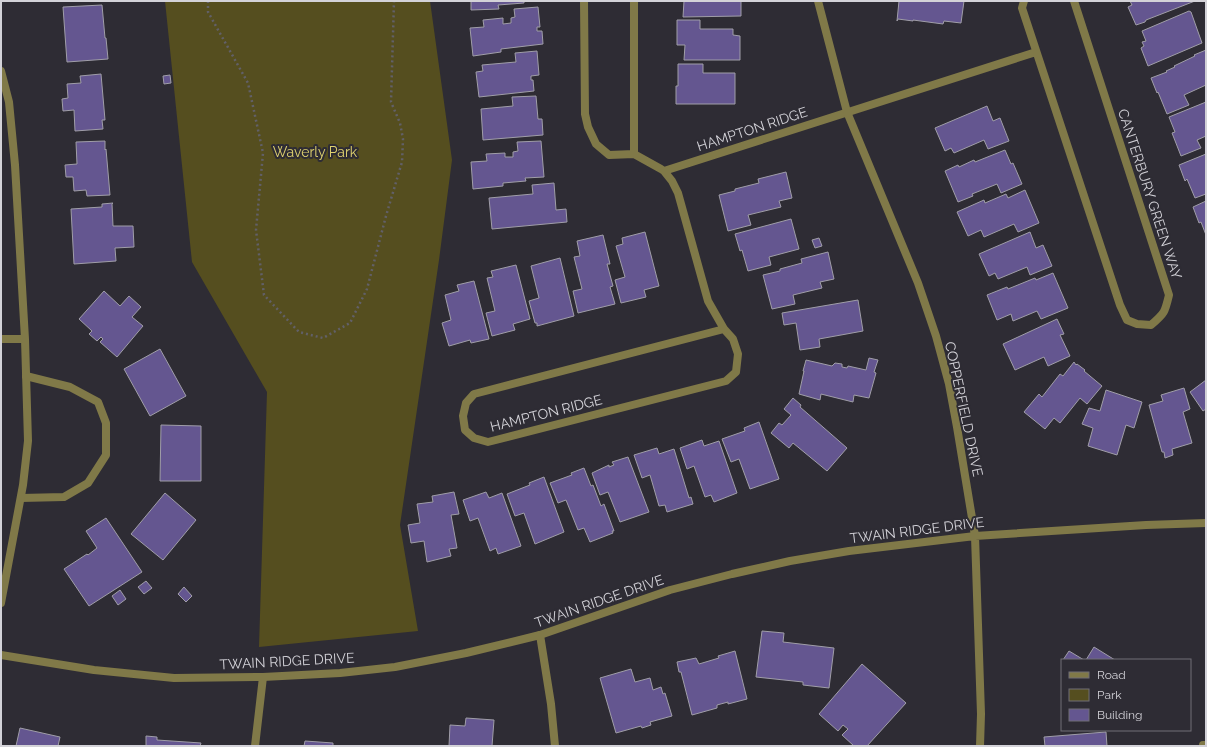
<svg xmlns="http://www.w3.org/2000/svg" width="1207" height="747" viewBox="0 0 1207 747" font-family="Raleway,sans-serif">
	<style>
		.green { fill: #554e1f }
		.building { fill: #645690; stroke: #a09ea8 }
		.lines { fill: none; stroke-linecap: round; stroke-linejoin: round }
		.path { stroke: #626068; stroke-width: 2.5; stroke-dasharray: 2 3; stroke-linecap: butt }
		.service { stroke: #807948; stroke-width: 8 }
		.minor { stroke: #807948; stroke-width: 8 }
		.tertiary { stroke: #807948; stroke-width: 8 }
		.labels { text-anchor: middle; stroke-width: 4; stroke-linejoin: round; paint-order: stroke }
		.street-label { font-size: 14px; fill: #d3d2d8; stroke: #2e2c34 }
		.park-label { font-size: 14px; fill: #e0d36f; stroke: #2e2c34 }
	</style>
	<rect width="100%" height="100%" fill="#2e2c34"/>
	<path class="green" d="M 165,1 L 430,1 L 452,160 L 439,260 L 400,525 L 418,631 L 259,647 L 267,392 L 192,262 Z"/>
	<path class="building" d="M 471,1 L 524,1 L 524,3 L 498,5 L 499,9 L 471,10 Z
		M 684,1 L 741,1 L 741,16 L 683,17 Z
		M 899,1 L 964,1 L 961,23 L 944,21 L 943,24 L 913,20 L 913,21 L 898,19 L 897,21 Z
		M 1130,1 L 1195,1 L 1146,20 L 1145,22 L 1136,25 L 1128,7 L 1132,5 Z
		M 102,5 L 105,38 L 106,38 L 108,59 L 67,62 L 63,7 Z
		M 538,7 L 540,27 L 537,27 L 537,31 L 542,31 L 543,44 L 501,49 L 501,52 L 473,56 L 470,28 L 484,27 L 483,20 L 503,18 L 503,24 L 511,23 L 511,18 L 515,17 L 514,9 Z
		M 1189,11 L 1191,12 L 1202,43 L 1148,66 L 1141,48 L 1144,46 L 1142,42 L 1146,41 L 1142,31 Z
		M 677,20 L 700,20 L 700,29 L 733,29 L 733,35 L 740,36 L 740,60 L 684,60 L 685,45 L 677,45 Z
		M 1206,50 L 1206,85 L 1184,95 L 1189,105 L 1167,114 L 1158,92 L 1157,93 L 1151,78 L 1167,72 L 1166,71 L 1175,67 L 1174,66 L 1195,56 L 1194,55 Z
		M 537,51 L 539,75 L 531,76 L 531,80 L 533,80 L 534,91 L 479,97 L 476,72 L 483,71 L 482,65 L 516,62 L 515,53 Z
		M 678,64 L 703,64 L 703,73 L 735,73 L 735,104 L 676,104 L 676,86 L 678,86 Z
		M 101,74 L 105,120 L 102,120 L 103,129 L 75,131 L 74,110 L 63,111 L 62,99 L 68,98 L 67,84 L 81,83 L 80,76 Z
		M 170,75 L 171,83 L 164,84 L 163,76 Z
		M 536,96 L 538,119 L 542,119 L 543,135 L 483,140 L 481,109 L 513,106 L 512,97 Z
		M 1206,102 L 1206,136 L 1197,140 L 1201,148 L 1181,156 L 1172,133 L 1175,132 L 1169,117 Z
		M 987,106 L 993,121 L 1000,118 L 1009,141 L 988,149 L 984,140 L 954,153 L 951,148 L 945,151 L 935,128 Z
		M 105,141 L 105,150 L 106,149 L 110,195 L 87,196 L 86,190 L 74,191 L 73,177 L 66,177 L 65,165 L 77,164 L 76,142 Z
		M 541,141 L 544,177 L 525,178 L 526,181 L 503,183 L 503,186 L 473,189 L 471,162 L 487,161 L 486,154 L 505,153 L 505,157 L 513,157 L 513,152 L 518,151 L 517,142 Z
		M 1005,150 L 1011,164 L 1013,163 L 1022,184 L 1001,193 L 997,184 L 972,194 L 973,196 L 958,202 L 945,171 L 958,165 L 959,167 L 974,160 L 975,162 Z
		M 1206,154 L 1206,194 L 1195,198 L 1187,179 L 1185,181 L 1179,165 Z
		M 786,172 L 792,198 L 779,201 L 781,207 L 748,215 L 751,225 L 728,231 L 719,195 L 735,191 L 735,189 L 759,183 L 758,179 Z
		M 554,183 L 556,210 L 566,209 L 567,222 L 492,229 L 489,198 L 533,194 L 532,185 Z
		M 1025,190 L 1039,223 L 1018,232 L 1014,224 L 984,237 L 981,230 L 968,236 L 957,212 L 984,200 L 985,203 L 1006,194 L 1008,198 Z
		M 1206,201 L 1206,235 L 1201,222 L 1199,223 L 1193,207 Z
		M 113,203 L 112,204 L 113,226 L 133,226 L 134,247 L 115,248 L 116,261 L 74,264 L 71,209 L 102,207 L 102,204 Z
		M 791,219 L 799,249 L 769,257 L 771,265 L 748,271 L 742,250 L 740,251 L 735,234 Z
		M 645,232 L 659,286 L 644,290 L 646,297 L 621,303 L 615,280 L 625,277 L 616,246 L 623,244 L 622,238 Z
		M 1030,232 L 1036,248 L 1043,245 L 1052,266 L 1030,275 L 1027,267 L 998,279 L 995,273 L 989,276 L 979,254 Z
		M 603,235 L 610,264 L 607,264 L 613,286 L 610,287 L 615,304 L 578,313 L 573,291 L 582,289 L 574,257 L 580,256 L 577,241 Z
		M 819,238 L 822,246 L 815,248 L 812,240 Z
		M 828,252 L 834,279 L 820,282 L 822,288 L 793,295 L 795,304 L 772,309 L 763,275 L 780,271 L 780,269 L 802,263 L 801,259 Z
		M 560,258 L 574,316 L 537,326 L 537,323 L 535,323 L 529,301 L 539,298 L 531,266 Z
		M 516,265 L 530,319 L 513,324 L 515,330 L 492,336 L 486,313 L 495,311 L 487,278 L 493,277 L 491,271 Z
		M 1053,273 L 1068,308 L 1041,319 L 1037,311 L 1013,321 L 1011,314 L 997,320 L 987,295 L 1007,287 L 1008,289 L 1035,278 L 1036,280 Z
		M 474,281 L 489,339 L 471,343 L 470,340 L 449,346 L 442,323 L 451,320 L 445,295 L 459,291 L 457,285 Z
		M 104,291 L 120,306 L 129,296 L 141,307 L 132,317 L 143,326 L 117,357 L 100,342 L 103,339 L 101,337 L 97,341 L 89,334 L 92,331 L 79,319 Z
		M 858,300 L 863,331 L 819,339 L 820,347 L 800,350 L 796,323 L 784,325 L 782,313 Z
		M 1057,319 L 1064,334 L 1060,335 L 1070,356 L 1048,366 L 1044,357 L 1015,370 L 1003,344 Z
		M 160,349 L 186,396 L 150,416 L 124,369 Z
		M 869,358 L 878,360 L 874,372 L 876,373 L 869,398 L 854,395 L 853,402 L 821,394 L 820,400 L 799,394 L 804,371 L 803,371 L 806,360 L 832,366 L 835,363 L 842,364 L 842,367 L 847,368 L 848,366 L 866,370 Z
		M 1074,362 L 1076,365 L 1077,364 L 1085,370 L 1084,371 L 1102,386 L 1087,404 L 1080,398 L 1060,423 L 1054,418 L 1045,429 L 1024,412 L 1039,394 L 1042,397 L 1060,374 L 1063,376 Z
		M 1206,380 L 1206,409 L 1203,411 L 1190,392 Z
		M 1184,388 L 1190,409 L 1183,412 L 1192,443 L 1172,449 L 1173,455 L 1165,458 L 1164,452 L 1162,452 L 1149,405 L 1163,401 L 1161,395 Z
		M 1106,390 L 1142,402 L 1134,428 L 1126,425 L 1117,455 L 1088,446 L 1093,428 L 1082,424 L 1089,408 L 1100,411 Z
		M 793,398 L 801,405 L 800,407 L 847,448 L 827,471 L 793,443 L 789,448 L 771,433 L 779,423 L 782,425 L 791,415 L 784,409 Z
		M 759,422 L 779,479 L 750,489 L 739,459 L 731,462 L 722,439 L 745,431 L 744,428 Z
		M 161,425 L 201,426 L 201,481 L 160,481 Z
		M 702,440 L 704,446 L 719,441 L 737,493 L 714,502 L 711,495 L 705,497 L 694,466 L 687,469 L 680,448 Z
		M 657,448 L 659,454 L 674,449 L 689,498 L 691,497 L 693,504 L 667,512 L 665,505 L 659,506 L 650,475 L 642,478 L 634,455 Z
		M 628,457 L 649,512 L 620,522 L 608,492 L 600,495 L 592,473 L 609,465 L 609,467 L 614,465 L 612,462 Z
		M 584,468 L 591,486 L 593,485 L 601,506 L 604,504 L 614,531 L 612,531 L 613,533 L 590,542 L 584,528 L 578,530 L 566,500 L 558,503 L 550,483 L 572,475 L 571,473 Z
		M 544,477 L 564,532 L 535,544 L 524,513 L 515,516 L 507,494 L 530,485 L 529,483 Z
		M 454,492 L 459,514 L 451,515 L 457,548 L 449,549 L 451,556 L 427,562 L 424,541 L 411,543 L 408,525 L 420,523 L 417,504 L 433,502 L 432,496 Z
		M 486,492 L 489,498 L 502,493 L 521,546 L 498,554 L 496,548 L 490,551 L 478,518 L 470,521 L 463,500 Z
		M 165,493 L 196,520 L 163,560 L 131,534 Z
		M 106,518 L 142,572 L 89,606 L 64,569 L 87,554 L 88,555 L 97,548 L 86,531 Z
		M 146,581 L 152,588 L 144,594 L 138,587 Z
		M 184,587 L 192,596 L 186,602 L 178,594 Z
		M 120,590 L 126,599 L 118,605 L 112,596 Z
		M 762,631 L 784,633 L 783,642 L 834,648 L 829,688 L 803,685 L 803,682 L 756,677 Z
		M 1094,647 L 1115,660 L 1086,660 Z
		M 735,651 L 747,699 L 728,704 L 728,702 L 717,705 L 717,708 L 692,715 L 681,672 L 679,672 L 677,662 L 696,658 L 699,664 L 719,658 L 718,656 Z
		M 1069,651 L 1084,660 L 1063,660 Z
		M 862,664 L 906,703 L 867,746 L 854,746 L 842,735 L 848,729 L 843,725 L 838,731 L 819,714 Z
		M 631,669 L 635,682 L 650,678 L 653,690 L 661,687 L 663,694 L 665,693 L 672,716 L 650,722 L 651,725 L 642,728 L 641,726 L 616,733 L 600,678 Z
		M 466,718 L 494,720 L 492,746 L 449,746 L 450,725 L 465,726 Z
		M 20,728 L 60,737 L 58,746 L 16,746 Z
		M 1106,732 L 1107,746 L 1045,746 L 1044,737 Z
		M 146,736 L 157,737 L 157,740 L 201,743 L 200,746 L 146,746 Z
		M 305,741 L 333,743 L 333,746 L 304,746 Z"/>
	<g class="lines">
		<path class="path" d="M 208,1 L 208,12 L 248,83 L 263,153 L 256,230 L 264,295 L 299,332 L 323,338 L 350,323 L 367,289 L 386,216 L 402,162 L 403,139 L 400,123 L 391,102 L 394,1"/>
		<path class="service" d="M 21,498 L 64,497 L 88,483 L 106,455 L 106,423 L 98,402 L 70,387 L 26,376"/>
		<path class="minor" d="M 584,1 L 585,114 L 588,127 L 596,144 L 609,155 L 634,154 L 661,169 L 664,171 L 672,181 L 678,193 L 708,301 L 724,329 L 733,339 L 738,354 L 736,372 L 726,381 L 488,442 L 474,438 L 465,430 L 463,416 L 466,403 L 474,394 L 724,329
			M 634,1 L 634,154
			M 1024,1 L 1022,8 L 1120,305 L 1127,320 L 1137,324 L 1151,325 C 1165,313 1165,312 1169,295 L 1074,1
			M 1,71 L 9,102 L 15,165 L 25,339 L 28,441 L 23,485 L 1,603
			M 664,171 L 1036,52
			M 1,339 L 25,339
			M 540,635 L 551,704 L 555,746
			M 1203,745 L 1206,745
			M 255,746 L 263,677"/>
		<path class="tertiary" d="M 818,1 L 847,112 L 918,283 L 936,336 L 949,384 L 957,427 L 975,536 L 981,714 L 980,746
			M 1,655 L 94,670 L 174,678 L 263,677 L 340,673 L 395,667 L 466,653 L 540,635 L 670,590 L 732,574 L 790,561 L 849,551 L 975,536 L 1146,525 L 1206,523"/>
	</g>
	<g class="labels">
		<g class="street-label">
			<text transform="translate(752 129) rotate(-18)" y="5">HAMPTON RIDGE</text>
			<text transform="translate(1150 194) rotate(72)" y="5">CANTERBURY GREEN WAY</text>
			<text transform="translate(964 409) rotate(78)" y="5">COPPERFIELD DRIVE</text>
			<text transform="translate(546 413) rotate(-14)" y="5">HAMPTON RIDGE</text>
			<text transform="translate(917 530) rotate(-7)" y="5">TWAIN RIDGE DRIVE</text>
			<text transform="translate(599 601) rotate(-19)" y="5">TWAIN RIDGE DRIVE</text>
			<text transform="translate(287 661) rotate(-3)" y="5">TWAIN RIDGE DRIVE</text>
		</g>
		<g class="park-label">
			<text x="315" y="157">Waverly Park</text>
		</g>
	</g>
	<rect width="1207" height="747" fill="none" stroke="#d3d2d8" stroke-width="4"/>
	<rect x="1061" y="659" width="130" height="72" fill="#2e2c34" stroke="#706e76"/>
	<rect x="1069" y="672" width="20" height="6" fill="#807948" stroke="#706e76"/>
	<text x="1097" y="679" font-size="12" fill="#d3d2d8">Road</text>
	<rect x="1069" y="689" width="20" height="12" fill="#554e1f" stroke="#706e76"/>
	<text x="1097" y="699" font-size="12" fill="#d3d2d8">Park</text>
	<rect x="1069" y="709" width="20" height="12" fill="#645690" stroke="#706e76"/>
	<text x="1097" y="719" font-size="12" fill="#d3d2d8">Building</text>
</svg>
